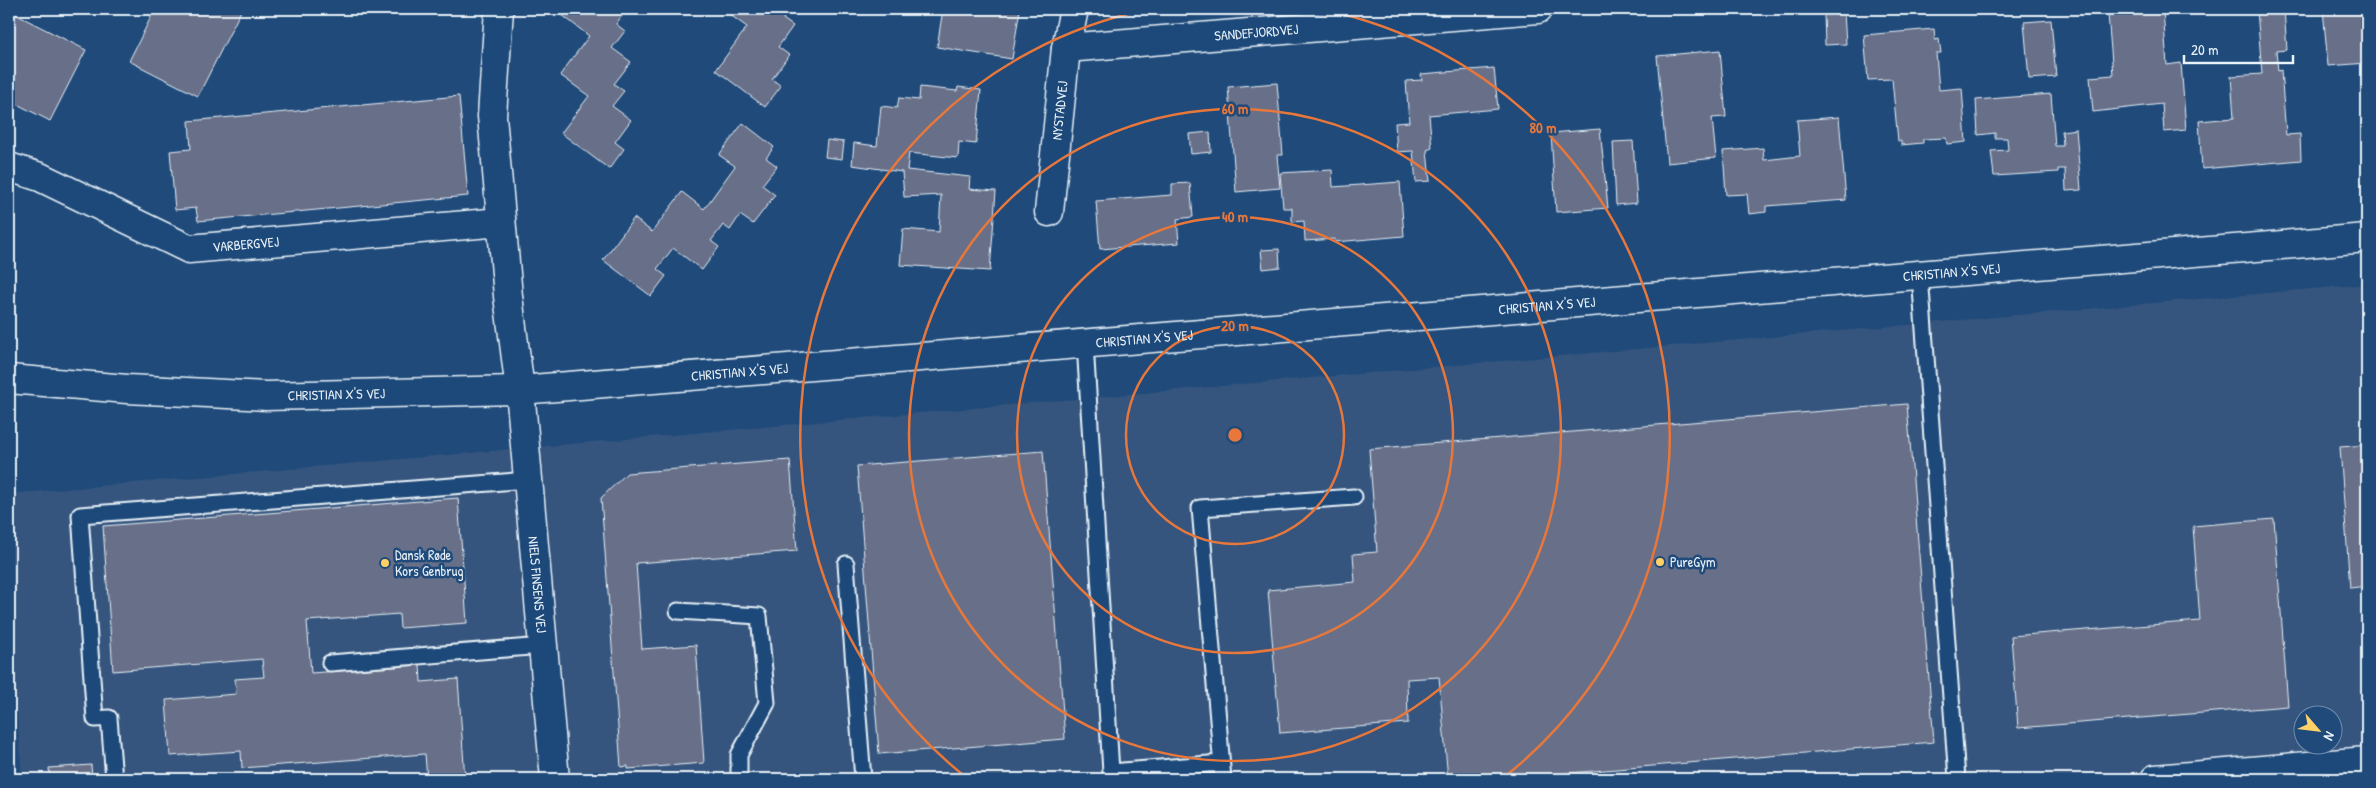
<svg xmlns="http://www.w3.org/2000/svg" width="2376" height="788" viewBox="0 0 2376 788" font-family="'Patrick Hand',sans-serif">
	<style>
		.built { fill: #35557e; fill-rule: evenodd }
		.building { fill: #676f89; stroke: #e8f1f8 }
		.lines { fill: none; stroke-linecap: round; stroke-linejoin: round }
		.lane-casing { stroke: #e8f1f8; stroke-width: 19 }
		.street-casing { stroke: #e8f1f8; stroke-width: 31 }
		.secondary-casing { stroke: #e8f1f8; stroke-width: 31 }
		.lane { stroke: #1f4a7a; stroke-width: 15 }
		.street { stroke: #1f4a7a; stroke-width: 28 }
		.secondary { stroke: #1f4a7a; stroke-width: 28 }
		.ring { fill: none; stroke: #e8773b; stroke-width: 2.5 }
		.poi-dot { fill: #ffd166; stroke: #1f4a7a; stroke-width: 2 }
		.labels { text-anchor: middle; stroke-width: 5; stroke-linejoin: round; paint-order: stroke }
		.street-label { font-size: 14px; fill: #e8f1f8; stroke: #1f4a7a }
		.poi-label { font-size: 14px; fill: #e8f1f8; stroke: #1f4a7a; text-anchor: start }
		.centre { fill: #e8773b; stroke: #1f4a7a; stroke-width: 2.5 }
		.ring-label { font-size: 15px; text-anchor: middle; font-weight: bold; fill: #e8773b; stroke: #1f4a7a; stroke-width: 5; stroke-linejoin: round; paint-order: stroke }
	</style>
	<rect width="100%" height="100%" fill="#1f4a7a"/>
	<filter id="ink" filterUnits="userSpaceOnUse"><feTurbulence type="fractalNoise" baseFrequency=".02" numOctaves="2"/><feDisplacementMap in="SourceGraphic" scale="10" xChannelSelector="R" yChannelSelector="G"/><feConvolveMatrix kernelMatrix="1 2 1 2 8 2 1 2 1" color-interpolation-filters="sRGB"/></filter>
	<g filter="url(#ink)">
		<path class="built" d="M 2367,284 L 2367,779 L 22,779 L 9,603 L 9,494 ZM 2304,716 L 2334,716 L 2334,746 L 2304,746 Z"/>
		<path class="building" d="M 155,9 L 242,9 L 198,96 L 129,61 Z
			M 566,9 L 627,9 L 616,24 L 625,31 L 612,48 L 631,62 L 614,84 L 624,91 L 612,106 L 631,120 L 615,142 L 624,149 L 609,169 L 561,133 L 589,96 L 560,75 L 589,36 L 562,15 Z
			M 728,9 L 791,9 L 783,19 L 793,26 L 778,47 L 789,55 L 772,79 L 781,86 L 765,107 L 716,70 L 747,27 L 726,12 Z
			M 943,9 L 1020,9 L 1012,59 L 937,47 Z
			M 2284,9 L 2287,50 L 2276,51 L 2278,71 L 2281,70 L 2286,135 L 2300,134 L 2301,160 L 2202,169 L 2199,121 L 2234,118 L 2231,76 L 2262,74 L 2257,10 Z
			M 2323,9 L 2367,9 L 2367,63 L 2328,66 Z
			M 2163,10 L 2167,65 L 2181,63 L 2186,130 L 2164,132 L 2162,104 L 2093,112 L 2090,77 L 2113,75 L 2108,14 Z
			M 9,11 L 86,50 L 50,121 L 9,100 Z
			M 1844,13 L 1846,44 L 1825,45 L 1824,14 Z
			M 2051,20 L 2056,77 L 2029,79 L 2024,22 Z
			M 1934,29 L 1935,40 L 1939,39 L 1941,53 L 1936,53 L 1939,90 L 1962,88 L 1966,142 L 1947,144 L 1946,138 L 1923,139 L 1923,143 L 1901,145 L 1901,141 L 1898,141 L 1892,79 L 1868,80 L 1864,35 Z
			M 1720,50 L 1726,117 L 1712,118 L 1716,158 L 1667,163 L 1657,56 Z
			M 1494,68 L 1498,109 L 1429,115 L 1432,148 L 1427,150 L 1430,181 L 1416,182 L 1413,151 L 1397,152 L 1395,123 L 1409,122 L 1406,81 L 1422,80 L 1421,74 Z
			M 1277,83 L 1283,155 L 1277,155 L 1280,188 L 1236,192 L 1228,87 Z
			M 920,87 L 957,91 L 958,87 L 981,90 L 976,144 L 959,142 L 958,158 L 909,153 L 907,170 L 970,177 L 969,189 L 996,191 L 990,271 L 900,265 L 903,229 L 939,232 L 941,195 L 904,197 L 902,172 L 852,165 L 854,143 L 877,146 L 881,106 L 897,108 L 899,98 L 919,100 Z
			M 2051,94 L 2055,146 L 2063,146 L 2062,131 L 2076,129 L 2081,190 L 2066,191 L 2065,169 L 2058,169 L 2058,172 L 1994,176 L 1991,151 L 2008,150 L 2007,138 L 1995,138 L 1995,133 L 1978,135 L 1976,100 Z
			M 459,96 L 468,196 L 198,221 L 196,208 L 175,210 L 170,151 L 191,149 L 189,121 Z
			M 1839,117 L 1846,200 L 1766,206 L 1766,212 L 1749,214 L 1747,194 L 1726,195 L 1723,151 L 1763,148 L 1764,160 L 1800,156 L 1797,120 Z
			M 743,123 L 774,147 L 766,158 L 777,166 L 762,185 L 775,195 L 753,224 L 740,215 L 730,230 L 723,225 L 711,241 L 719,247 L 702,270 L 673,248 L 657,269 L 666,276 L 651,296 L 603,260 L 634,218 L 652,232 L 682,192 L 704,209 L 735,166 L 719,155 Z
			M 1600,129 L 1608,208 L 1556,212 L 1551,133 Z
			M 1210,132 L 1211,152 L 1191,154 L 1189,134 Z
			M 827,140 L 844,142 L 842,159 L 825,157 Z
			M 1633,141 L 1637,203 L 1616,205 L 1613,142 Z
			M 1332,170 L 1333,187 L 1400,182 L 1404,236 L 1335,242 L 1335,239 L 1305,241 L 1304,221 L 1292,222 L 1292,208 L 1283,208 L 1280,173 Z
			M 1190,183 L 1193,217 L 1177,219 L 1179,243 L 1100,249 L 1096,201 L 1172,195 L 1172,184 Z
			M 1279,249 L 1280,267 L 1263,269 L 1261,250 Z
			M 1907,404 L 1934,742 L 1499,779 L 1448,779 L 1439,677 L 1407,679 L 1408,723 L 1280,733 L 1268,590 L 1355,582 L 1353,554 L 1377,552 L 1369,449 Z
			M 2367,445 L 2367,586 L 2350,588 L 2340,447 Z
			M 1043,451 L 1065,739 L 879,754 L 857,466 Z
			M 790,460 L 797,551 L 636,563 L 642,649 L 696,645 L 704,763 L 628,769 L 628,766 L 621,767 L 601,498 L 627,473 Z
			M 458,498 L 467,623 L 400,628 L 399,614 L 307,621 L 311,673 L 420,665 L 421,682 L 458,679 L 465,779 L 427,779 L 425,754 L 242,768 L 241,751 L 170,756 L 166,700 L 236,694 L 235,679 L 264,677 L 262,659 L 113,671 L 103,526 Z
			M 2274,519 L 2288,706 L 2018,728 L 2011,636 L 2200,621 L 2193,526 Z
			M 91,765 L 92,779 L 50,779 L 49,768 Z"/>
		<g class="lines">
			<g class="lane-casing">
				<path id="lane" d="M 1920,275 L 1957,779
					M 1085,343 L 1111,772 L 1221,763
					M 846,564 L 863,779
					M 678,611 L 759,616 L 767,703 L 739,755 L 739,779
					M 330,663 L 543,646
					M 114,779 L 109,718 L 95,719 L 80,515 L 528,480
					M 1223,779 L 1200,508 L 1354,497"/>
			</g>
			<g class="street-casing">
				<g id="street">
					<path id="s1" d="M 499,9 L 492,116 L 508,296 L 520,390 L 555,779"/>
					<path id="s2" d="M 1066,48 L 1538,9"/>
					<path id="s3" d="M 9,167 L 40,177 L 189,249 L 501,222"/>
					<path id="s4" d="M 1049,212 L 1066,48 L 1074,9"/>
					<path d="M 2155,779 L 2367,761"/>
				</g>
			</g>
			<g class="secondary-casing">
				<g id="secondary">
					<path id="s5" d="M 9,379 L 127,389 L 266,396 L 520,390 L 2367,238"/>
				</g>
			</g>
			<use href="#lane" class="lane"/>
			<use href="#street" class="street"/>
			<use href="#secondary" class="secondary"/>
		</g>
	</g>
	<g class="ring">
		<circle cx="1235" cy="435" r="109"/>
		<circle cx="1235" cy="435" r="218"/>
		<circle cx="1235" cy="435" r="326"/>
		<path d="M967 778A435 435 0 0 1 1145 10M1325 10A435 435 0 0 1 1503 778"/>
	</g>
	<g class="poi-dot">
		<circle cx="1660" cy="562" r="5"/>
		<circle cx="385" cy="563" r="5"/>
	</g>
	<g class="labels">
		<g class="street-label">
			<text dy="5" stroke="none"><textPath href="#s2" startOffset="191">SANDEFJORDVEJ</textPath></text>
			<text dy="5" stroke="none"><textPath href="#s4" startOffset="102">NYSTADVEJ</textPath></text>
			<text dy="5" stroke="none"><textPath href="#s3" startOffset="255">VARBERGVEJ</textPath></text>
			<text dy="5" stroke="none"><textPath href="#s5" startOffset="1948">CHRISTIAN X'S VEJ</textPath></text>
			<text dy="5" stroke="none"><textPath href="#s5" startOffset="1542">CHRISTIAN X'S VEJ</textPath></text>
			<text dy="5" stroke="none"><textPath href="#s5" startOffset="1138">CHRISTIAN X'S VEJ</textPath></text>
			<text dy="5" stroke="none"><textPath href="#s5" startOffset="732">CHRISTIAN X'S VEJ</textPath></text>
			<text dy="5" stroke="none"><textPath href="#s5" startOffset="328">CHRISTIAN X'S VEJ</textPath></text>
			<text dy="5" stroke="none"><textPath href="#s1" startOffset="578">NIELS FINSENS VEJ</textPath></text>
		</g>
		<g class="poi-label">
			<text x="395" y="560">Dansk Røde<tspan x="395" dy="16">Kors Genbrug</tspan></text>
			<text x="1670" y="567">PureGym</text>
		</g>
	</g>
	<circle cx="1235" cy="435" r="8" class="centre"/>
	<g class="ring-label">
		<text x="1235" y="114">60 m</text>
		<text x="1543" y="133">80 m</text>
		<text x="1235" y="222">40 m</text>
		<text x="1235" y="331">20 m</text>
	</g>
	<rect width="2376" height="788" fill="none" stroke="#1f4a7a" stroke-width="30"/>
	<rect x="15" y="15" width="2346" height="758" fill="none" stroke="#e8f1f8" stroke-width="2" filter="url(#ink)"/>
	<g transform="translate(2318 730) rotate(118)"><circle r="24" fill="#1f4a7a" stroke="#6f8dac"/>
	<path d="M0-4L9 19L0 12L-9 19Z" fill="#ffd166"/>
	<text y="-8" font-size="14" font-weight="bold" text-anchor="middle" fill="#e8f1f8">N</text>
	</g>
	<path d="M2184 55v8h109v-8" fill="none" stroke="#e8f1f8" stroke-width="2.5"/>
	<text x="2191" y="55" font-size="15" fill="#e8f1f8" stroke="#1f4a7a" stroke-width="4" paint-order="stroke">20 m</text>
</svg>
